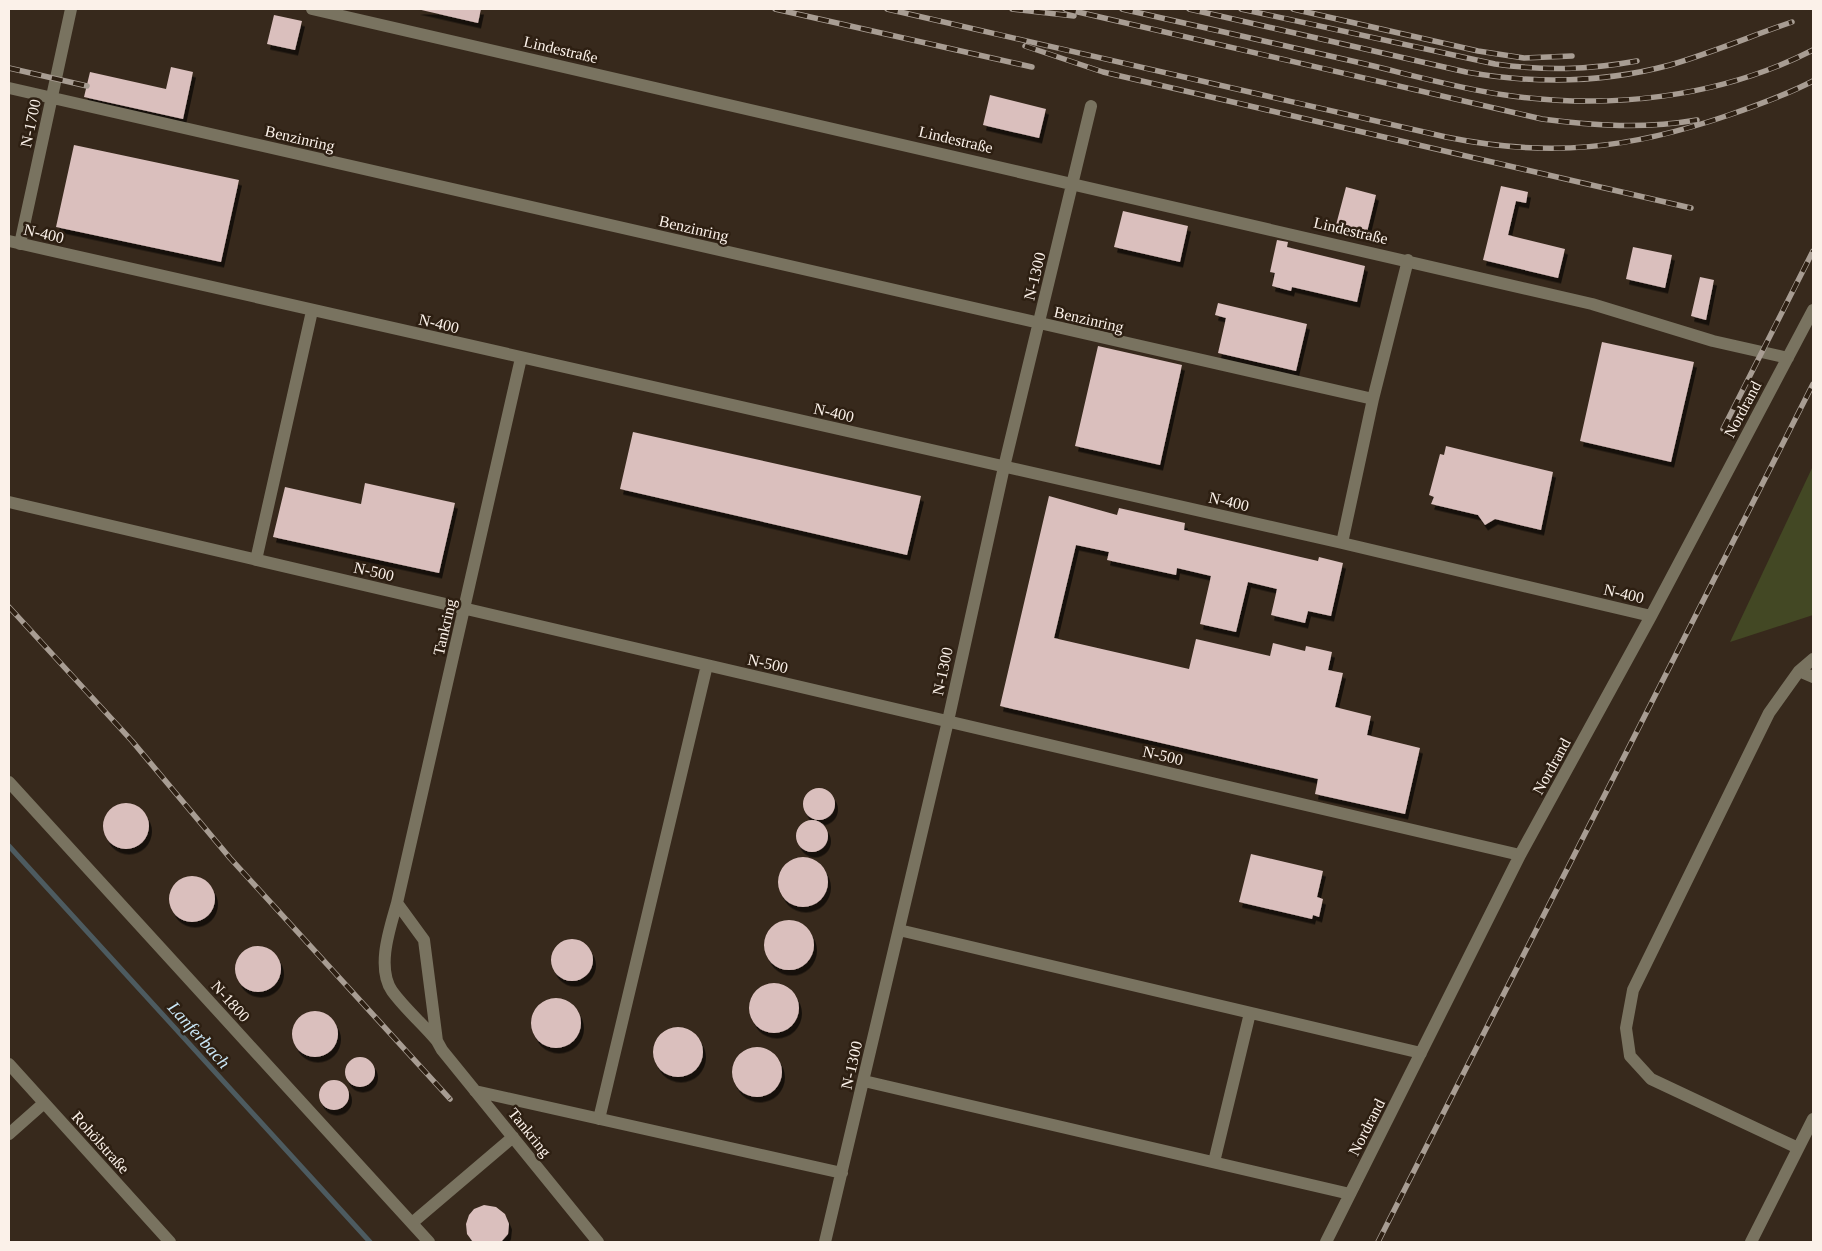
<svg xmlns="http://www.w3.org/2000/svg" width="1822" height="1251" viewBox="0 0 1822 1251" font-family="Georgia,serif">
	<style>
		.green { fill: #434824 }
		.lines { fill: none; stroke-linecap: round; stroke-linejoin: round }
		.stream { stroke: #4d5b60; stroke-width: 5 }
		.building { fill: #dabfbd; filter: url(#shadow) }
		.minor { stroke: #797360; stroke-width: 12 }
		.rail-casing { stroke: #a89d93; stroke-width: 5.5 }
		.rail { stroke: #2d1f12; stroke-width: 4; stroke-dasharray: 11; stroke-linecap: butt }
		.labels { text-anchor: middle; stroke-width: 5; stroke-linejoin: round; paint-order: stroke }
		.street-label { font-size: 16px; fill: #fbf1e9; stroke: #2d1f12 }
		.water-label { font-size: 18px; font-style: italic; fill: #cae7f7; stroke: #2d1f12 }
	</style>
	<defs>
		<filter id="shadow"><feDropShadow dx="3" dy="5.5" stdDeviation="0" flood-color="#0009"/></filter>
	</defs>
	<rect width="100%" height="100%" fill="#37291c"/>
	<path class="green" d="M 1813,466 L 1813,615 L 1730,642 Z"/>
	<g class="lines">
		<path class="stream" d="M 9,846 L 370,1242"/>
	</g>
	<path class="building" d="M 417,9 L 481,9 L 478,23 Z
		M 274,15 L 302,21 L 295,50 L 267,44 Z
		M 171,67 L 193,72 L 183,119 L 84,97 L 90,72 L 166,89 Z
		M 990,95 L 1046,109 L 1039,138 L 983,125 Z
		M 74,145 L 239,180 L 221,262 L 56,227 Z
		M 1501,186 L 1528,192 L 1526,203 L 1516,201 L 1508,235 L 1565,249 L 1558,278 L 1483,260 Z
		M 1346,187 L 1376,195 L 1367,232 L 1336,225 Z
		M 1123,211 L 1188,226 L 1180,262 L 1114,247 Z
		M 1277,240 L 1288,242 L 1287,247 L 1365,266 L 1357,302 L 1292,287 L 1291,291 L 1272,286 L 1275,273 L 1270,272 Z
		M 1633,247 L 1672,255 L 1665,288 L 1626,279 Z
		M 1700,277 L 1714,280 L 1706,320 L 1691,316 Z
		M 1218,303 L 1307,324 L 1296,371 L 1218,353 L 1226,318 L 1215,315 Z
		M 1602,342 L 1694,362 L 1671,462 L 1580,441 Z
		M 1098,346 L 1182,365 L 1160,465 L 1075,446 Z
		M 633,432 L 921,496 L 907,555 L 620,489 Z
		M 1446,446 L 1553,472 L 1541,530 L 1495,519 L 1485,525 L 1478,515 L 1431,504 L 1434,497 L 1429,495 L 1440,454 L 1444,455 Z
		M 365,483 L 455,503 L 439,573 L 273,537 L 285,487 L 361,504 Z
		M 1049,496 L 1117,515 L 1119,508 L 1185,523 L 1184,530 L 1318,561 L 1319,557 L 1343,563 L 1331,616 L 1308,611 L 1305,623 L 1271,615 L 1277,589 L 1248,582 L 1236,632 L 1200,624 L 1211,576 L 1177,568 L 1176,575 L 1107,560 L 1109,552 L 1076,545 L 1054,638 L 1189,669 L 1196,639 L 1270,656 L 1273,643 L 1305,651 L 1306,646 L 1332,652 L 1328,670 L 1343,673 L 1335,707 L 1371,716 L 1367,735 L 1420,748 L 1405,814 L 1315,794 L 1318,779 L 1000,706 Z
		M803 804a16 16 0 1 1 32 0a16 16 0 1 1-32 0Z
		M103 826a23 23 0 1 1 46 0a23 23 0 1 1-46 0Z
		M796 836a16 16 0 1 1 32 0a16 16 0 1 1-32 0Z
		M 1251,854 L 1323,871 L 1317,897 L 1323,899 L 1319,917 L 1313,915 L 1312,919 L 1239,902 Z
		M778 882a25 25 0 1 1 50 0a25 25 0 1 1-50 0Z
		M169 899a23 23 0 1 1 46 0a23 23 0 1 1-46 0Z
		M764 945a25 25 0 1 1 50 0a25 25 0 1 1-50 0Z
		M551 960a21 21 0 1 1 42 0a21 21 0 1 1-42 0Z
		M235 969a23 23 0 1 1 46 0a23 23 0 1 1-46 0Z
		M749 1008a25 25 0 1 1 50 0a25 25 0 1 1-50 0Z
		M531 1023a25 25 0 1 1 50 0a25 25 0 1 1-50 0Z
		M292 1034a23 23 0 1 1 46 0a23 23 0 1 1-46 0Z
		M653 1052a25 25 0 1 1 50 0a25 25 0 1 1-50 0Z
		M732 1072a25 25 0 1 1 50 0a25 25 0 1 1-50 0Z
		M345 1072a15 15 0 1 1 30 0a15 15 0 1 1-30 0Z
		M319 1095a15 15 0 1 1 30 0a15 15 0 1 1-30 0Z
		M 484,1205 L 496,1207 L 505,1214 L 509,1224 L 508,1234 L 501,1242 L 473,1242 L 467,1234 L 466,1224 L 469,1215 L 474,1209 Z"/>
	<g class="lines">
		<path class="minor" d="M 312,9 L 1592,304 L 1713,341 L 1788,358
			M 9,88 L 1373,399
			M 9,241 L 1342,543 L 1651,616
			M 20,244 L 71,9
			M 9,502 L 1520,855
			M 1342,543 L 1373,399 L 1408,260
			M 256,560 L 312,311
			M 1799,671 L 1813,677
			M 9,782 L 429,1242
			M 397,903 L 424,940 L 437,1041 L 442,1050 L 598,1242
			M 899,930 L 1421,1053
			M 437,1041 C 423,1024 405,1009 392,991 C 376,967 390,928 397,903 L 521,358
			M 9,1064 L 170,1242
			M 864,1081 L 1350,1194
			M 475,1091 L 842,1173
			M 599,1119 L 707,665
			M 9,1134 L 44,1103
			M 1798,1148 L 1651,1079 L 1630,1056 L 1626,1028 L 1633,990 L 1769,713 L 1799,671 L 1813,659
			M 1214,1162 L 1250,1013
			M 412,1223 L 513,1137
			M 825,1242 L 948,721 L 1004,467 L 1091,106
			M 1326,1242 L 1520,855 L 1651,616 L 1813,310
			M 1751,1242 L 1813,1119"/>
		<g class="rail-casing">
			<path id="rail" d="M 775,9 L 1032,67
				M 887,9 L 1446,137 C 1549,158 1630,149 1729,115 C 1758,105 1786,95 1813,81
				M 1012,9 L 1074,16
				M 1065,9 L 1542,119 C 1595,126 1644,129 1697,120
				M 1122,9 C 1201,27 1281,45 1361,63 C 1408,74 1456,88 1505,95 C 1609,110 1719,98 1813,50
				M 1189,9 L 1466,72 C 1534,84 1603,83 1670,65 C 1711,53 1751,36 1792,22
				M 1241,9 L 1495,64 C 1546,71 1587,70 1637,61
				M 1293,9 L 1478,51 L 1524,58 L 1572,56
				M 1025,46 L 1103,72 L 1691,208
				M 9,68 L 87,86
				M 1723,429 L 1813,251
				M 9,607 L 132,741 L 230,858 L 450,1099
				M 1378,1242 L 1813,384"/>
		</g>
		<use href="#rail" class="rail"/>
	</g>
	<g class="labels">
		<g class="street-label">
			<text transform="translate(561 49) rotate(13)" y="6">Lindestraße</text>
			<text transform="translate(30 123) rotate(-78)" y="6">N-1700</text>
			<text transform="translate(300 138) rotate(13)" y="6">Benzinring</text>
			<text transform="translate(956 139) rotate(13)" y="6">Lindestraße</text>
			<text transform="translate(694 228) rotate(13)" y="6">Benzinring</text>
			<text transform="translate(1351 230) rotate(13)" y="6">Lindestraße</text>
			<text transform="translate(44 233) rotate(13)" y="6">N-400</text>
			<text transform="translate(1034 276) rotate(-76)" y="6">N-1300</text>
			<text transform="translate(1089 319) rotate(13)" y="6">Benzinring</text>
			<text transform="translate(439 323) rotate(13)" y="6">N-400</text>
			<text transform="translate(1742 409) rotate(-62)" y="6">Nordrand</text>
			<text transform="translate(834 412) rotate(13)" y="6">N-400</text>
			<text transform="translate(1229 501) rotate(13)" y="6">N-400</text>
			<text transform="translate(374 571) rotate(13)" y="6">N-500</text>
			<text transform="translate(1624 593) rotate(13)" y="6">N-400</text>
			<text transform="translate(444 627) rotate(-77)" y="6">Tankring</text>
			<text transform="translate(768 663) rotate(13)" y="6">N-500</text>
			<text transform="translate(942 671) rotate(-78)" y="6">N-1300</text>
			<text transform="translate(1163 755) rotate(13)" y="6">N-500</text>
			<text transform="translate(1551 766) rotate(-61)" y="6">Nordrand</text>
			<text transform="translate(231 1001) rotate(48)" y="6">N-1800</text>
			<text transform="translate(851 1065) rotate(-77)" y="6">N-1300</text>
			<text transform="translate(1366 1127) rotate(-63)" y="6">Nordrand</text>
			<text transform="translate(530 1132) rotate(51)" y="6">Tankring</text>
			<text transform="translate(101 1142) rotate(48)" y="6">Rohölstraße</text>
		</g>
		<g class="water-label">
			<text transform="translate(199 1035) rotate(48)" y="6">Lanferbach</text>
		</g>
	</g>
	<rect width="1822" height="1251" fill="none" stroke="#fbf1e9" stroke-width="20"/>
</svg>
